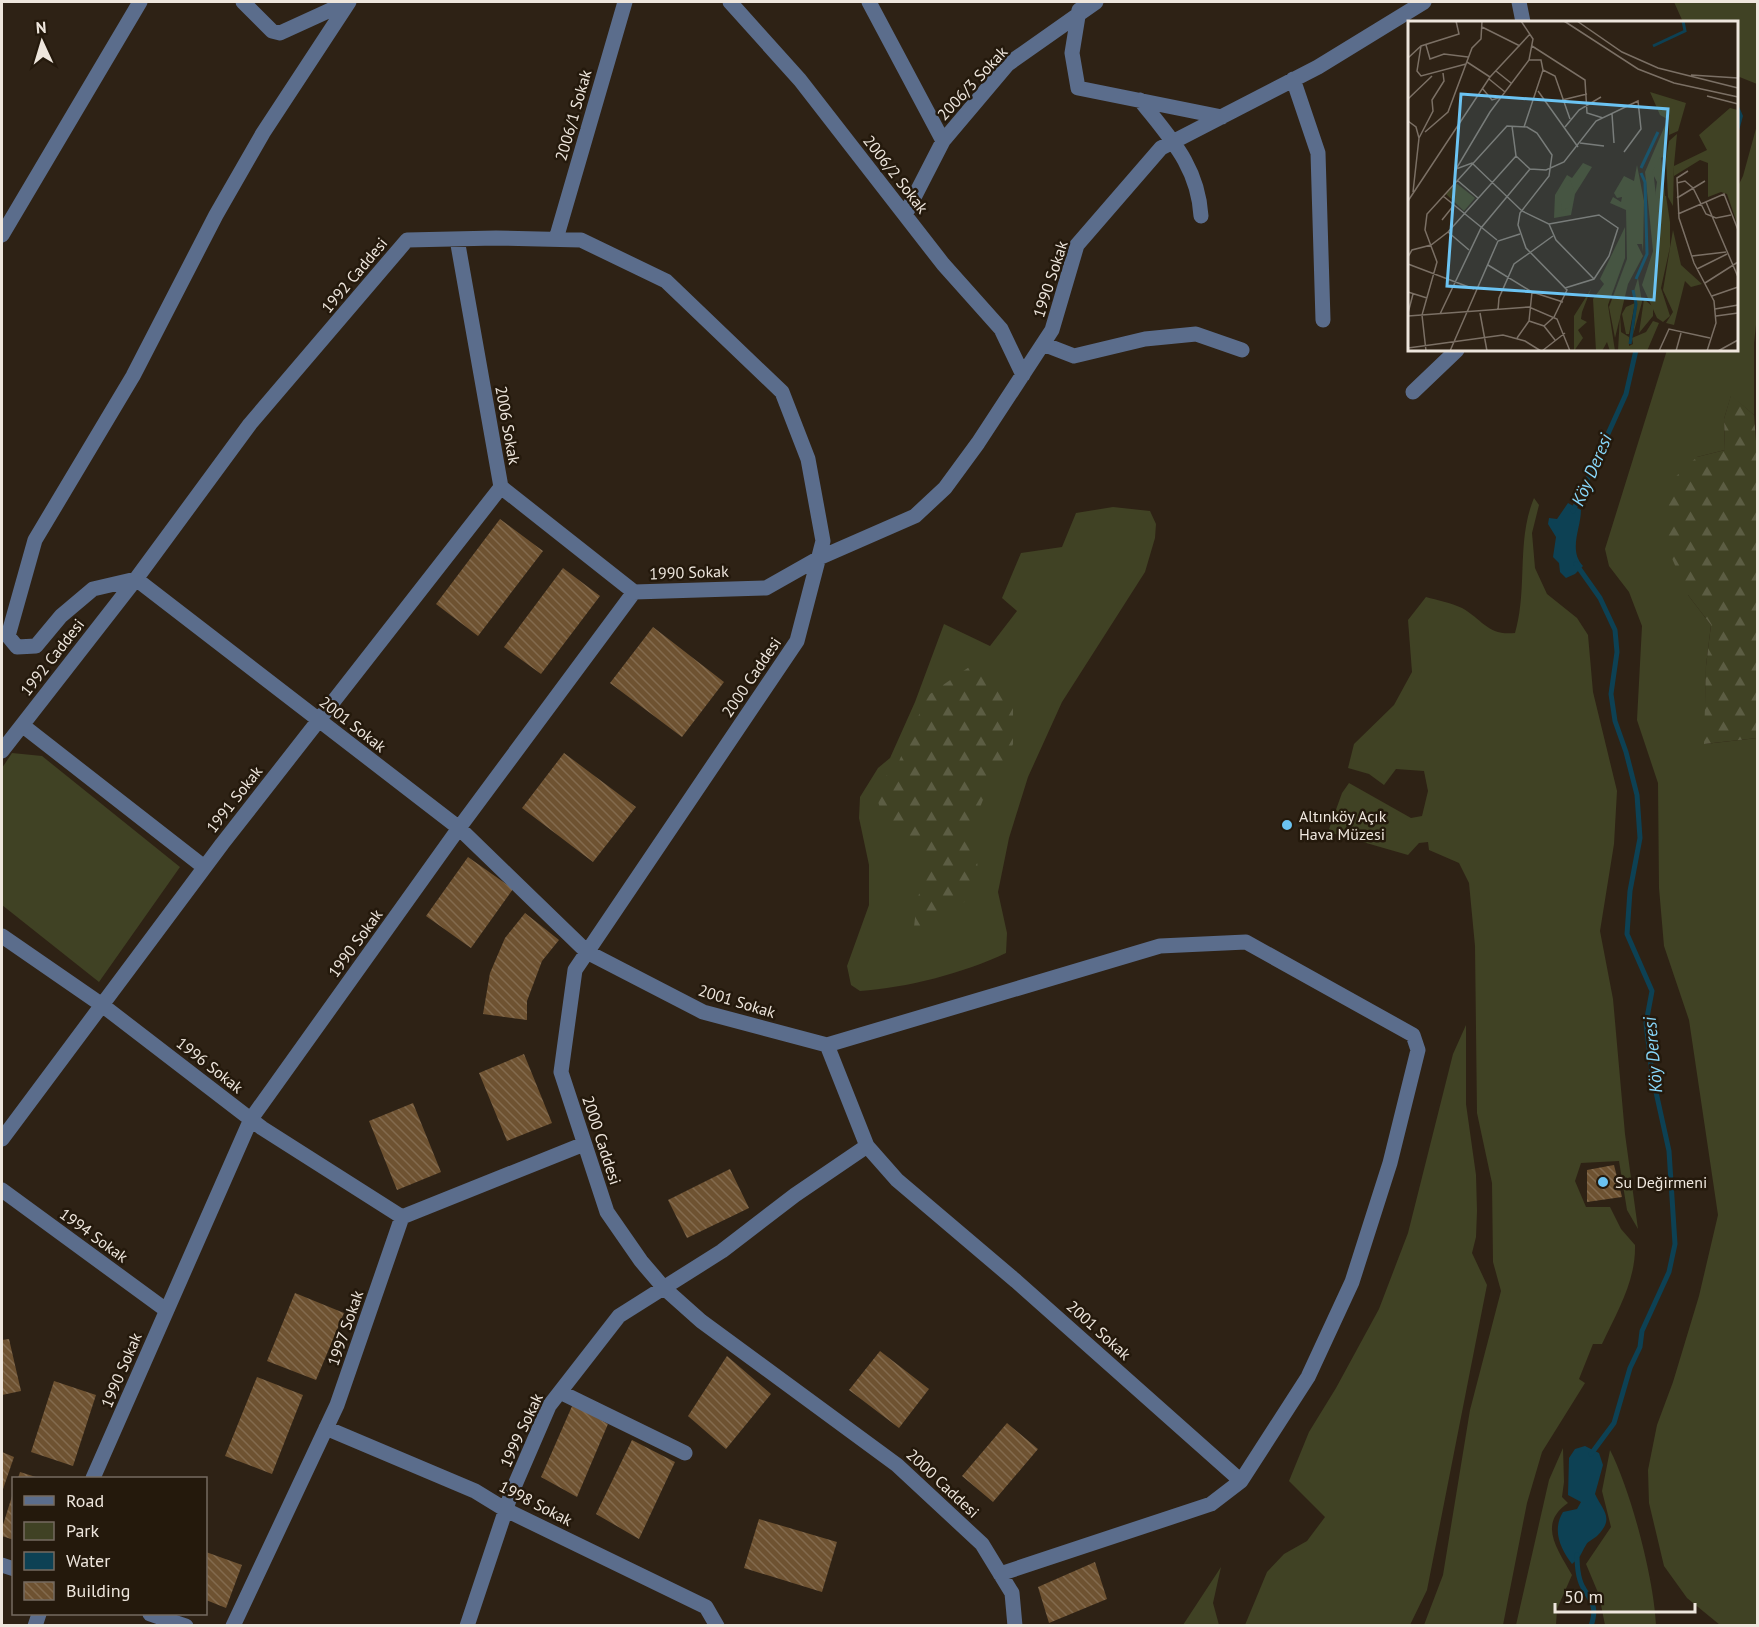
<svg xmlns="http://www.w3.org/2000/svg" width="1759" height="1627" viewBox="0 0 1759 1627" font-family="'PT Sans',sans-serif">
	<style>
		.green { fill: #404224 }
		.forest { fill: url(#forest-firs) }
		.water { fill: #0d4154 }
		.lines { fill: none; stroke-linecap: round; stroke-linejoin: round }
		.stream { stroke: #0d4154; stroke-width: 5 }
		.building { fill: url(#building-back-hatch) }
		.minor { stroke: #5b6d8c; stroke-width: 15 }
		.poi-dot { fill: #6bc3f2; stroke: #24190c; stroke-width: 2 }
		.labels { text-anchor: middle; stroke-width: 5; stroke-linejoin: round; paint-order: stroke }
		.street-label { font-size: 16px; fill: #eee6dd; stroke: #24190c }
		.poi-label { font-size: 16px; fill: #eee6dd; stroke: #24190c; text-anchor: start }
		.water-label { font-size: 18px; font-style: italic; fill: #88d7fa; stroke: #24190c }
		.inset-river { fill: none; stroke: #0d4154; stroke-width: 3 }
		.inset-road { fill: none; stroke: #7b7065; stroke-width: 1.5 }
		.view { fill: #6bc3f2; fill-opacity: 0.15; stroke: #6bc3f2; stroke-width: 3 }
		.inset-edge { fill: none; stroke: #eee6dd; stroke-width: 3 }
	</style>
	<defs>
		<pattern id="forest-firs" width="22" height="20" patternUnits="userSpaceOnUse" patternTransform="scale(1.5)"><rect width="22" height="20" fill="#404224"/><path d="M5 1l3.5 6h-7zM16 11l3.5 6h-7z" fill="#5c5d43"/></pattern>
		<pattern id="building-back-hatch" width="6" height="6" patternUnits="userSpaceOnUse" patternTransform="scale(1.5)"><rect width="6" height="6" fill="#6e5231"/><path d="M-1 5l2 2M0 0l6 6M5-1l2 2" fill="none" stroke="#836b4e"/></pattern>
	</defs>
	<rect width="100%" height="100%" fill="#2e2215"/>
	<path class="green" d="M 1674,2 L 1757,2 L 1757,84 L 1737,76 L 1736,22 L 1683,22 Z
		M 1757,125 L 1758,307 L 1754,343 L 1754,415 L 1731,396 L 1724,419 L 1725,450 L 1697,457 L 1688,595 L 1711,625 L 1706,666 L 1705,744 L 1757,738 L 1757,1625 L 1720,1625 L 1687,1598 L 1664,1566 L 1649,1503 L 1648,1470 L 1657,1425 L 1673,1382 L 1699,1296 L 1718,1215 L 1689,1020 L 1664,946 L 1659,888 L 1658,783 L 1637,720 L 1642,626 L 1629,592 L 1609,566 L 1605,549 L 1667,350 L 1736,350 L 1737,188 L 1743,176 Z
		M 1534,498 L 1539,505 L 1532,533 L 1535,568 L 1547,594 L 1577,618 L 1588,635 L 1593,692 L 1617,791 L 1614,844 L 1600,931 L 1613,999 L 1625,1134 L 1638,1229 L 1627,1210 L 1619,1161 L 1581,1163 L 1575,1181 L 1586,1207 L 1610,1207 L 1621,1229 L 1635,1245 C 1636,1281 1617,1312 1602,1344 L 1593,1344 L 1579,1379 L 1585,1383 L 1542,1452 L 1527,1503 L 1503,1625 L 1424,1625 L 1443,1575 L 1470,1410 L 1501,1291 L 1493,1262 L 1492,1183 L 1477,1113 L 1475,946 L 1469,883 L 1459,863 L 1429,850 L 1428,842 L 1419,843 L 1408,855 L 1328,832 L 1342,793 L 1349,783 L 1411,818 L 1422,816 L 1428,791 L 1424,771 L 1396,769 L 1384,785 L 1369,774 L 1348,768 L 1354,744 L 1394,705 L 1412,672 L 1408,620 L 1426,597 C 1437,600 1451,603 1462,608 C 1483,620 1488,636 1515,633 C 1528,589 1516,541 1534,498 Z
		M 1113,507 L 1150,511 L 1156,524 L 1155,538 L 1145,572 L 1062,702 L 1028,777 L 1009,838 L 998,892 L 1007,933 L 1006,953 C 964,973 906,988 860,991 L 851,985 L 847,966 L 869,905 L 869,865 L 859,818 L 860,797 L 878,768 L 890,758 L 915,702 L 944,624 L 990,646 L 1017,611 L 1002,598 L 1021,553 L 1062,547 L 1076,513 Z
		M 12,753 L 42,756 L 180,867 L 99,982 L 2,905 L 2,768 Z
		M 1466,1025 L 1466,1104 L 1476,1175 L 1477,1211 L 1476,1237 L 1472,1253 L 1487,1285 L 1427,1590 L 1410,1625 L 1245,1625 L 1267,1572 L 1284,1554 L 1307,1541 L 1325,1517 L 1289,1481 L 1309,1432 L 1336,1388 L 1379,1309 L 1408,1233 L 1453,1054 Z
		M 1563,1448 L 1564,1482 L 1562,1497 L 1568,1503 C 1537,1524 1558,1550 1572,1575 L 1557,1609 L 1556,1625 L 1516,1625 L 1549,1480 Z
		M 1610,1450 C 1631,1491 1654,1579 1656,1625 L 1605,1625 L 1599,1595 L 1586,1564 L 1611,1527 L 1602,1491 Z
		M 1221,1567 L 1213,1603 L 1219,1625 L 1183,1625 Z"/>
	<path class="forest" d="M 1731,395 L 1754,415 L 1758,468 L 1757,738 L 1704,744 L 1706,666 L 1711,625 L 1688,595 L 1664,540 L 1672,480 L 1697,457 L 1725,450 L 1724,419 Z
		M 975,663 L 1013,708 L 1013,744 L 1003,769 L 986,792 L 972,828 L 978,869 L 973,896 L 931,925 L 914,927 L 917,900 L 927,870 L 916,846 L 894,831 L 881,812 L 874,787 L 897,766 L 927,696 Z"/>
	<path class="water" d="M 1737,102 L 1743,116 L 1737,138 Z
		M 1568,503 L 1581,510 C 1581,528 1568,550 1583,566 L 1575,574 L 1566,578 L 1560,572 L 1559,563 L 1553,557 L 1556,537 L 1548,524 L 1549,518 L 1557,519 Z
		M 1585,1446 L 1599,1453 L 1603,1465 L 1595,1494 C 1603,1511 1615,1518 1597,1536 C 1594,1539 1588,1541 1586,1545 C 1580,1555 1582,1556 1572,1564 C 1560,1548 1552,1530 1563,1512 L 1577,1509 L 1581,1502 L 1568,1495 L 1569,1458 L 1575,1449 Z"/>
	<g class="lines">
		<path class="stream" d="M 1573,511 L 1626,394 L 1636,350
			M 1576,564 L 1600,598 L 1615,630 L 1617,652 L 1611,694 L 1615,721 L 1626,752 L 1637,795 L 1640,838 L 1630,891 L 1627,934 L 1652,991 L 1646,1023 L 1652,1074 L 1669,1151 L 1675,1244 L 1669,1272 L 1642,1331 L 1640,1347 L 1630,1368 L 1614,1423 L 1591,1454
			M 1577,1555 C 1577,1565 1578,1580 1584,1589 C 1593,1604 1597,1608 1591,1626"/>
	</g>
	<path class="building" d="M 500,519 L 543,551 L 478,636 L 436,604 Z
		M 563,568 L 600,596 L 541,674 L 504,647 Z
		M 653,627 L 724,682 L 682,737 L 610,683 Z
		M 564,753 L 636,807 L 593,862 L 522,808 Z
		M 468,857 L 513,889 L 471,948 L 426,916 Z
		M 525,913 L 559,940 L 542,961 L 527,1001 L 527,1020 L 483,1014 L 490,973 L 505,938 Z
		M 524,1054 L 552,1123 L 507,1141 L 479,1073 Z
		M 413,1103 L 441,1172 L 397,1190 L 369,1121 Z
		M 1614,1165 L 1622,1197 L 1587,1202 L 1587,1170 Z
		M 730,1169 L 749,1208 L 687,1238 L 668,1200 Z
		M 295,1293 L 344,1313 L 316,1380 L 267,1361 Z
		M 9,1339 L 21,1391 L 2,1395 L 2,1340 Z
		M 880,1351 L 929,1389 L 899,1428 L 849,1390 Z
		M 727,1356 L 771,1394 L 726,1449 L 688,1416 Z
		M 257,1377 L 303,1395 L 272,1474 L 225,1456 Z
		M 54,1381 L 96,1395 L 73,1466 L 31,1452 Z
		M 573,1404 L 608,1424 L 577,1497 L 541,1477 Z
		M 1007,1423 L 1038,1449 L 993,1502 L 962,1476 Z
		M 632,1440 L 675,1462 L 639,1539 L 596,1514 Z
		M 2,1452 L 14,1457 L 2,1492 Z
		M 20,1472 L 39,1478 L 18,1478 Z
		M 13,1493 L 14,1493 L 14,1540 L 2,1536 L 2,1528 Z
		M 759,1519 L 837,1542 L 822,1592 L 744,1568 Z
		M 206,1552 L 242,1565 L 226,1608 L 206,1600 Z
		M 1095,1562 L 1107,1599 L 1049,1623 L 1038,1587 Z"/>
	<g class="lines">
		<path class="minor" d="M 243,2 L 272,31 L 280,33 L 348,2
			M 349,2 L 263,133 L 216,215 L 133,376 L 35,540 L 8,636 L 17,647 L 36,646 L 61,616 L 93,589 L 136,579 L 459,828 L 587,952 L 703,1012 L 827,1045 L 867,1146 L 897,1180 L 1016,1281 L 1241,1481
			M 730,2 L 800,80 L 943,264 L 1001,329 L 1023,375
			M 869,2 L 943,141
			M 1519,2 L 1523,22
			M 1079,10 L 1072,53 L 1078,88 L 1222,117
			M 1293,79 L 1318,153 L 1323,320
			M 1140,100 C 1170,138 1198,166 1201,216
			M 905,215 L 943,141 L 1008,64 L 1096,2
			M 2,235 L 140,2
			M 457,239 L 501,487 L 634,592
			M 556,239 L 625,2
			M 1043,344 L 1074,356 L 1145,339 L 1196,334 L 1242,350
			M 1413,392 L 1457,350
			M 634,592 L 766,588 L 819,558 L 915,516 L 945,488 L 978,443 L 1052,330 L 1077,245 L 1161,148 L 1318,67 L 1424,2
			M 22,725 L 204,867
			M 2,751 L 136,579 L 250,424 L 407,240 L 496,238 L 581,240 L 666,281 L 782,392 L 808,459 L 823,541 L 797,641 L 575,970 L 561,1072 L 607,1212 L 641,1261 L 664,1288 L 701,1321 L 897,1465 L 982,1544 L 1012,1593 L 1015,1626
			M 2,936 L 102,1005 L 262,1128 L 402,1217
			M 827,1045 L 1160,946 L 1246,942 L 1413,1035 L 1418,1050 L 1390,1163 L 1352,1282 L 1308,1377 L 1241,1481 L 1211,1504 L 1000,1574
			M 2,1139 L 222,844 L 501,487
			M 2,1190 L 166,1310
			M 560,1392 L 685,1453
			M 326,1428 L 475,1491 L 506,1510 L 706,1607 L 717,1626
			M 93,1478 L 251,1119 L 459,828 L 634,592
			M 2,1565 L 14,1569
			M 150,1614 L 186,1626
			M 35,1626 L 39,1614
			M 233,1626 L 337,1405 L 402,1217 L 584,1144
			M 467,1626 L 511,1494 L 549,1406 L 619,1316 L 722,1251 L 795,1195 L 867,1146"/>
	</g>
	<g class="poi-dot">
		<circle cx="1287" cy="825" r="6"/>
		<circle cx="1603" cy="1182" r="6"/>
	</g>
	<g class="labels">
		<g class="street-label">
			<text transform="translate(972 83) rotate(-47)" y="6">2006/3 Sokak</text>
			<text transform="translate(573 115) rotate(-74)" y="6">2006/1 Sokak</text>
			<text transform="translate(896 174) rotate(52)" y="6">2006/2 Sokak</text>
			<text transform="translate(354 275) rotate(-50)" y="6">1992 Caddesi</text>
			<text transform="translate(1050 279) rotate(-72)" y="6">1990 Sokak</text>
			<text transform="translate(508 425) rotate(80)" y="6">2006 Sokak</text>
			<text transform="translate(689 572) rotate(-2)" y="6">1990 Sokak</text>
			<text transform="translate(52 657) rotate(-52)" y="6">1992 Caddesi</text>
			<text transform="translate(751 677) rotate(-56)" y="6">2000 Caddesi</text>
			<text transform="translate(353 724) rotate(38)" y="6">2001 Sokak</text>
			<text transform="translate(234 799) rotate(-52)" y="6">1991 Sokak</text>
			<text transform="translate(355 943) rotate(-54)" y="6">1990 Sokak</text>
			<text transform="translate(737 1001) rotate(17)" y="6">2001 Sokak</text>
			<text transform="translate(210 1065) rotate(38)" y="6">1996 Sokak</text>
			<text transform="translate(602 1140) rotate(72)" y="6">2000 Caddesi</text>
			<text transform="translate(94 1235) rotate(36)" y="6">1994 Sokak</text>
			<text transform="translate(345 1328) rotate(-71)" y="6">1997 Sokak</text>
			<text transform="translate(1099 1330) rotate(42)" y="6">2001 Sokak</text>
			<text transform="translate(121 1370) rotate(-67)" y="6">1990 Sokak</text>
			<text transform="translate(521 1430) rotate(-65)" y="6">1999 Sokak</text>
			<text transform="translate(943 1483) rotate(43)" y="6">2000 Caddesi</text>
			<text transform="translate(536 1503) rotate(27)" y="6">1998 Sokak</text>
		</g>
		<g class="poi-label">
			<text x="1299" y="822">Altınköy Açık<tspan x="1299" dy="18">Hava Müzesi</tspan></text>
			<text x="1615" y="1188">Su Değirmeni</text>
		</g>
		<g class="water-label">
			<text transform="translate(1592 470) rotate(-67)" y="6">Köy Deresi</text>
			<text transform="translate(1653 1055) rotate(-95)" y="6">Köy Deresi</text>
		</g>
	</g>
	<g transform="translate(1408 21)">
		<rect width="330" height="330" fill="#2e2215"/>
		<path d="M 242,71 L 278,82 L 270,110 L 261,114 L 261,99 L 252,94 ZM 322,87 L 330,89 L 330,205 L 319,173 L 313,171 L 300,176 L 300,142 L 292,139 L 266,155 L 266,145 L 299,129 L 291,114 ZM 258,102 L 256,136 L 252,137 L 246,157 L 248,175 L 258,175 L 262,201 L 262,226 L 253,267 L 262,295 L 255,301 L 249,297 L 234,264 L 245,230 L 237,151 ZM 175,142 L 184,146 L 167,173 L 163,194 L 146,197 L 147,174 L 159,154 L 164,157 ZM 229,144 L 236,180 L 235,231 L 234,223 L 229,223 L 235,235 L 220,263 L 207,317 L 201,286 L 219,238 L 218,189 L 202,182 L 205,176 L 213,181 L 214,176 L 209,177 L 206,172 L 216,155 L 226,160 ZM 48,162 L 67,177 L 56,190 L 38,173 ZM 217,206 L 217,237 L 200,284 L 207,330 L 202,330 L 199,321 L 194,330 L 188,330 L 185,278 L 196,263 L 192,258 ZM 265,209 L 273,244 L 294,263 L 283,266 L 277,260 L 266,304 L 258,302 L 265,291 L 255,269 ZM 230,257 L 234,281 L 225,314 L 229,282 L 226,270 ZM 183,268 L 174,291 L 173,298 L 179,301 L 170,309 L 175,317 L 166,330 L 166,295 ZM 236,278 L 245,286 L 245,295 L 231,312 ZM 212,294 L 213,311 L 221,316 L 221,325 L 225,323 L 224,317 L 238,311 L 245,300 L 251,302 L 239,330 L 210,330 Z" fill="#404224"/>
		<path d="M 269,113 L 266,144 L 265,185 L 260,176 L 258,138 L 261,120 ZM 253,134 L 257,175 L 247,175 L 249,161 L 244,151 ZM 162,159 L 166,169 L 160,187 L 153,190 L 154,183 L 149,173 ZM 227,282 L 221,313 L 218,313 L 214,293 L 218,286 Z" fill="#404224"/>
		<path class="inset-river" d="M 245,25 L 277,10 L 275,0M 233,147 L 250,111M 228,258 L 239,233 L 237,161 L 233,152M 222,323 L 228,283 L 225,269"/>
		<path class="inset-road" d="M 113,0 L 125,18 L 121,39 L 82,91 L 48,148 L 64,142 L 114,190 L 141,203 L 148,219 L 186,258M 156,0 L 230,48 L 266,62 L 330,76M 169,0 L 214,31 L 250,47 L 330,67M 74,6 L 112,25M 18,24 L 22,38 L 36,33 L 60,36M 13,25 L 9,50 L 13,55 L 58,43M 124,25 L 177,59 L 179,92 L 195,97M 0,37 L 13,25 L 51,13 L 48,0M 59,41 L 82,56M 135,49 L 147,55 L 162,98M 88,50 L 103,62M 283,54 L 330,57M 81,58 L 97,71M 74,67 L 84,79 L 93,76M 130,70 L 170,126M 299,75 L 330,83M 0,78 L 24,55M 154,79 L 179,73M 204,93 L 206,122M 0,100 L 8,106 L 11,117 L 5,171M 104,105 L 108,135 L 122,148M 116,106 L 135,49 L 133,39 L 121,39M 157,106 L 171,89 L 193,76M 17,111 L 40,91 L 64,27 L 73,18 L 74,0M 11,117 L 25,90 L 24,79 L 36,60 L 35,52M 172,122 L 196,125M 122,148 L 138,149 L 156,141 L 188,100 L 230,80 L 233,108 L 216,131M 280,150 L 269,157 L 271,197 L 286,242 L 306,280 L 308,302 L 299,330M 49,159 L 70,177M 269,162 L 277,160 L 285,167 L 298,193 L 308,197 L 323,194M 35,175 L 89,219M 269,177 L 297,160M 0,180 L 82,56 L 122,13M 298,181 L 330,256M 270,193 L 316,173 L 330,209M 34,199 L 46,184M 141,203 L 191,194 L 210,207 L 201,235 L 186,258 L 157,267M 40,211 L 61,229M 284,235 L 318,231M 0,236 L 4,229 L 23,224 L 40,211 L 108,135M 0,243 L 66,268M 80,244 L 124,271 L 155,281M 289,248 L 319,233M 297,262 L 330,241M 0,271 L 19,277M 304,275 L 330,266M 307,288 L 330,284M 90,289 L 91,277 L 106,243 L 145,215M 0,292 L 5,273M 72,292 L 79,330M 32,293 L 73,207 L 122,148M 0,295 L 121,286 L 149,298 L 162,330M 308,295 L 330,292M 121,300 L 136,305 L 147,319M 109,317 L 121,300 L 124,271M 0,327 L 95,314 L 117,320 L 133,330M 18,330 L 14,294 L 29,241 L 17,209 L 19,193 L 99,105 L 119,106 L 129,112 L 144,134 L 141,155 L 112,192 L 110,204 L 118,227 L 159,269 L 146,296 L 136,305M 42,330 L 90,220 L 112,213M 134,330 L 157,312M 251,330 L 261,308 L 302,317M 268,330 L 273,312M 310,330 L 330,319"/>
		<path class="view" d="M 53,73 L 260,88 L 246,279 L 39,265 Z"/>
		<rect width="330" height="330" class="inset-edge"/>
	</g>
	<rect width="1759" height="1627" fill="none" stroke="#eee6dd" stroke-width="6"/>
	<rect x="12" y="1477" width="195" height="138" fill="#24190c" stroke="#756b60" stroke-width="1.5"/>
	<rect x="24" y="1496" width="30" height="9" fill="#5b6d8c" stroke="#756b60" stroke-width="1.5"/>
	<text x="66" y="1507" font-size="18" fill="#eee6dd">Road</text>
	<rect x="24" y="1522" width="30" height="18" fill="#404224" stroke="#756b60" stroke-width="1.5"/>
	<text x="66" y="1537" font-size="18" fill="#eee6dd">Park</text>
	<rect x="24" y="1552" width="30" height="18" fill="#0d4154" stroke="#756b60" stroke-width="1.5"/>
	<text x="66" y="1567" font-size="18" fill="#eee6dd">Water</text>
	<rect x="24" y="1582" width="30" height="18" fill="url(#building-back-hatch)" stroke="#756b60" stroke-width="1.5"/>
	<text x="66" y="1597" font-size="18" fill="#eee6dd">Building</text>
	<g transform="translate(42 42) rotate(356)" stroke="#24190c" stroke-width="4.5" paint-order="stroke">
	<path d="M0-4.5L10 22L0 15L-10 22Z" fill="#eee6dd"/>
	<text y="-9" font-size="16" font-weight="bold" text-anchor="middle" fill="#eee6dd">N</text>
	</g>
	<path d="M1555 1603v9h140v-9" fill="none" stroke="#eee6dd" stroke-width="3"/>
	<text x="1564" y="1603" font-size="18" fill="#eee6dd" stroke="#24190c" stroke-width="4.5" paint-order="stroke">50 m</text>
</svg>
